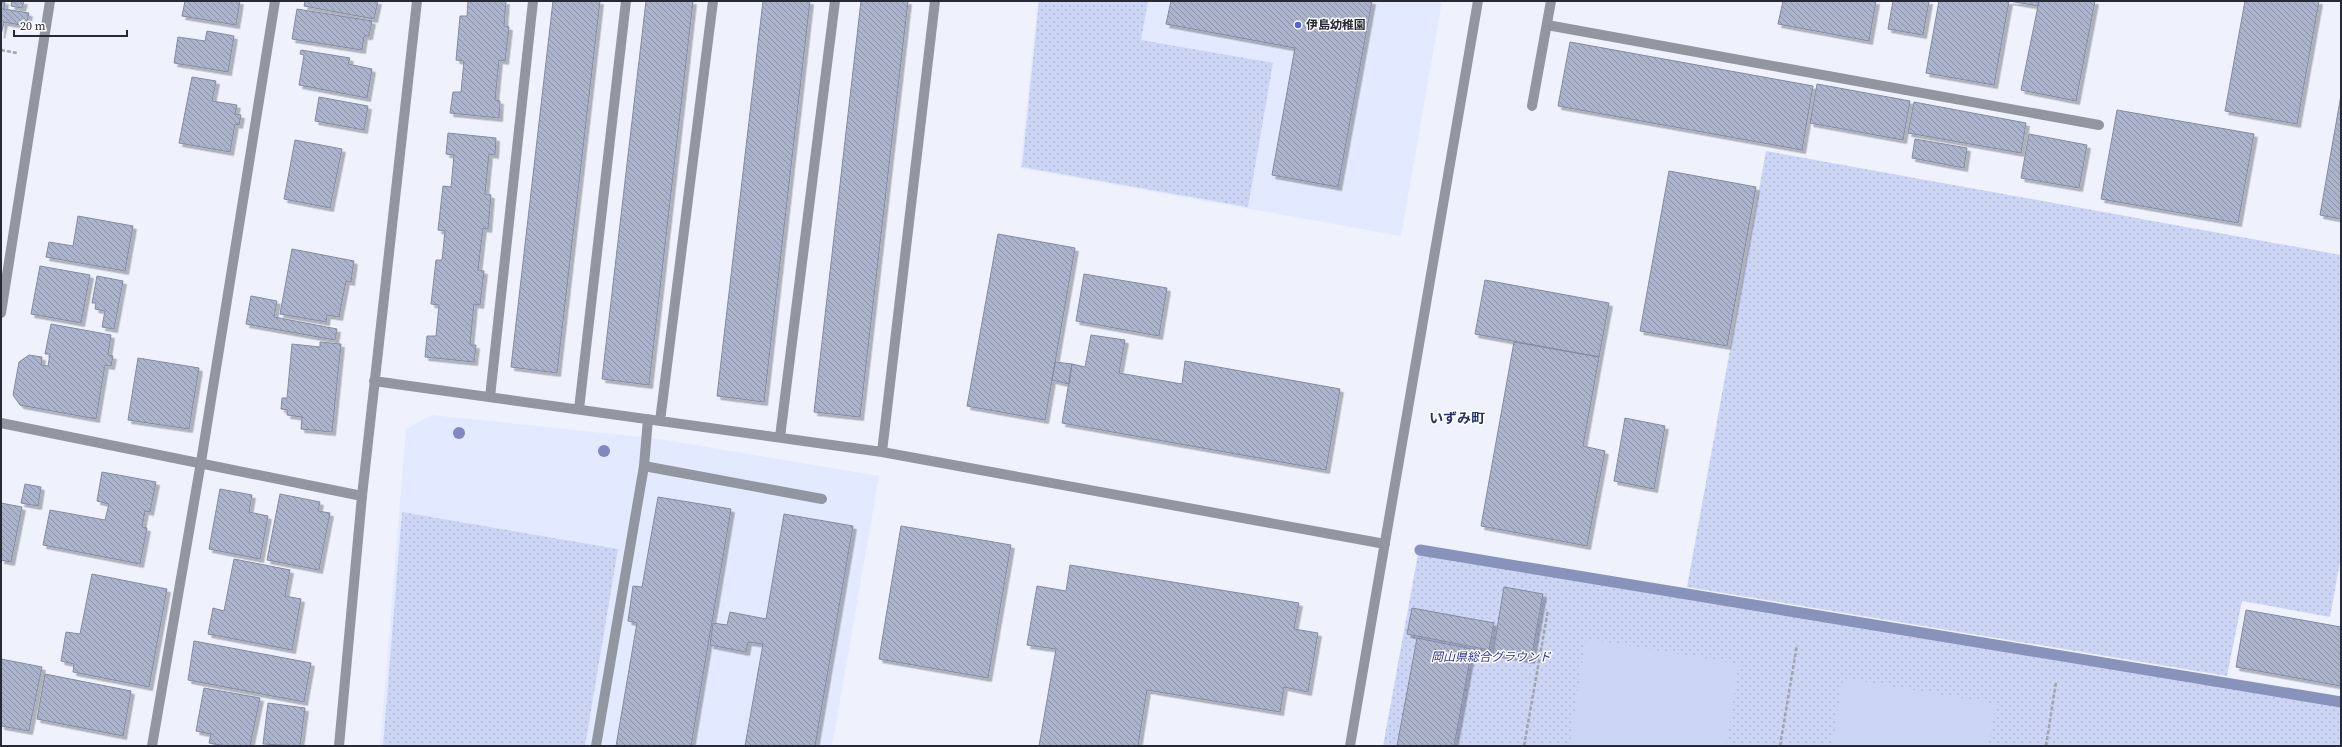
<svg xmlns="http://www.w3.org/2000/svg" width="2342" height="747" viewBox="0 0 2342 747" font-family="'Source Serif 4','Noto Sans JP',serif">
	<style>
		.built { fill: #e3e9fe }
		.park { fill: url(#park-dots) }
		.pitch { fill: #cdd5f5 }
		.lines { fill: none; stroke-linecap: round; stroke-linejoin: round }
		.stream { stroke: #8893bb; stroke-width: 11 }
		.building { fill: url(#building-back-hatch); stroke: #838aa3; filter: url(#shadow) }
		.path { stroke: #a1a4af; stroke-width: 2.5; stroke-dasharray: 4 2; stroke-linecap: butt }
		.minor { stroke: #9296a1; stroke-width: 10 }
		.tree { fill: #8287c1 }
		.poi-dot { fill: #5363d9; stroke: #fff; stroke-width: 1.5 }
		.labels { text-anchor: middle; stroke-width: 3; stroke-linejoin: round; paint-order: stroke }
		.poi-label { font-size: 12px; font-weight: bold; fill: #272a34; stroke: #fff; text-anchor: start }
		.park-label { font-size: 12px; font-style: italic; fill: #292f90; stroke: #fff }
		.quarter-label { font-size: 14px; font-weight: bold; fill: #27316a; stroke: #fff }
	</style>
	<defs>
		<pattern id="park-dots" width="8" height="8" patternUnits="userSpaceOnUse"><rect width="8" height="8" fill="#cdd5f5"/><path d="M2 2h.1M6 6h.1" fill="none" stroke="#b0b7d3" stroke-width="1.8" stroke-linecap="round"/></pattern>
		<pattern id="building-back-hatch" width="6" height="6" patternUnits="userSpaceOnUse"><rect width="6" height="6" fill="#acb3cd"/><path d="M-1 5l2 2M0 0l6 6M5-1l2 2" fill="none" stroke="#8c92a7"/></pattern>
		<filter id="shadow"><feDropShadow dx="3.5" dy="3.5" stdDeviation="0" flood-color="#0004"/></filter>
	</defs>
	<rect width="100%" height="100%" fill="#eff2fd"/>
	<path class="built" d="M 1038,1 L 1442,1 L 1401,236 L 1020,168 Z
		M 432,415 L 660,439 L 879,476 L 832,746 L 380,746 L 406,429 Z"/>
	<path class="park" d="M 1039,1 L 1148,1 L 1141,40 L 1273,63 L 1248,207 L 1022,167 Z
		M 1766,151 L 2341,255 L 2341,556 L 2330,617 L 2242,601 L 2227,676 L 1687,587 Z
		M 402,512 L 618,549 L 585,746 L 383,746 Z
		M 1418,554 L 2341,706 L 2341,746 L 1383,746 Z"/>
	<path class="pitch" d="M 1586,639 L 1739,664 L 1726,746 L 1569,746 Z
		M 1843,678 L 1996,704 L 1988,746 L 1832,746 Z"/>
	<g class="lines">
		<path class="stream" d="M 1420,550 L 2341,702"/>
	</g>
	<path class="building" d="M 1,1 L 5,1 L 4,9 L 29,13 L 26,26 L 4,22 L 1,35 Z
		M 12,1 L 24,1 L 22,8 L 11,6 Z
		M 185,1 L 240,1 L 236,25 L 182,16 Z
		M 305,1 L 378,1 L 374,19 L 304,6 Z
		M 468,1 L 506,1 L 504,26 L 509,27 L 505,61 L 499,60 L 495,100 L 500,101 L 499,118 L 450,113 L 453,92 L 461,92 L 464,61 L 456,60 L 460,16 L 467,16 Z
		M 553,1 L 600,1 L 557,373 L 511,367 Z
		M 646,1 L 693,1 L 649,385 L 602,379 Z
		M 763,1 L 810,1 L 764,402 L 717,396 Z
		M 861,1 L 908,1 L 860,417 L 814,412 Z
		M 1171,1 L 1372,1 L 1338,187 L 1272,175 L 1295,48 L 1166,24 Z
		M 1783,1 L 1876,1 L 1869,41 L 1778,24 Z
		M 1893,1 L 1929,1 L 1923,35 L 1888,29 Z
		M 1939,1 L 2009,1 L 1994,85 L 1926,73 Z
		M 2009,1 L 2039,1 L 2038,6 Z
		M 2039,1 L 2095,1 L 2076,101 L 2021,90 Z
		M 2245,1 L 2319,1 L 2297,124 L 2225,111 Z
		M 297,9 L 372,21 L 369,36 L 364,36 L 362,50 L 292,39 Z
		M 207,31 L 234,36 L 228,72 L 174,63 L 178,37 L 205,41 Z
		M 1570,42 L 1813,86 L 1802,150 L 1558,106 Z
		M 301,50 L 350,58 L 348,64 L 372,69 L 367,98 L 299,85 L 304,55 L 300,54 Z
		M 192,77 L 216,81 L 212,101 L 237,105 L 235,114 L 241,115 L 239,125 L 235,124 L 230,152 L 179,143 Z
		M 1817,84 L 1910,101 L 1903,140 L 1810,123 Z
		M 2341,95 L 2341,219 L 2320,215 Z
		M 319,97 L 368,106 L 364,130 L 315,121 Z
		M 1914,102 L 2026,123 L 2021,153 L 1908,133 Z
		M 2117,110 L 2254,134 L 2238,223 L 2101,199 Z
		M 448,133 L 496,138 L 495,155 L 489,154 L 485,194 L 491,195 L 488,229 L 483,228 L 478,270 L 484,271 L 480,305 L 474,304 L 470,345 L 476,345 L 474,362 L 425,357 L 427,336 L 436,336 L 439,305 L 431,304 L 436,260 L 442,260 L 445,231 L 438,230 L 443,186 L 451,187 L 454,155 L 446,154 Z
		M 2029,134 L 2087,145 L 2079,188 L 2021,178 Z
		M 1915,139 L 1967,148 L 1964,168 L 1912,158 Z
		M 295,140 L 342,149 L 330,208 L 284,199 Z
		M 1669,171 L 1756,187 L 1727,346 L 1640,331 Z
		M 78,216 L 133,226 L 125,271 L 46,257 L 49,242 L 73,246 Z
		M 998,234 L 1075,248 L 1045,420 L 967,406 Z
		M 292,249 L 354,261 L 351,282 L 346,281 L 339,317 L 327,315 L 326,322 L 280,314 Z
		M 40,266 L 90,275 L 81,323 L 31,314 Z
		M 1084,274 L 1167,288 L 1159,336 L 1076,321 Z
		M 97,276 L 123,281 L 114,329 L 102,327 L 105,311 L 95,309 L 96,303 L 92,303 Z
		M 1485,280 L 1609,303 L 1599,357 L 1475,334 Z
		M 251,296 L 277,301 L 274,317 L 337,329 L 335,340 L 246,324 Z
		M 51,324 L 111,335 L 108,355 L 113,356 L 111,366 L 105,365 L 96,419 L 20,405 L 13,395 L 19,362 L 29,355 L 42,357 L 41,365 L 48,366 L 50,354 L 45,354 Z
		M 1091,335 L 1125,340 L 1119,373 L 1182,384 L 1185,361 L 1340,389 L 1326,470 L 1062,423 L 1072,364 L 1085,367 Z
		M 320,342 L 341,344 L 332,432 L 301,429 L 302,417 L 287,415 L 288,410 L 281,409 L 282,398 L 287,398 L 292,344 L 320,347 Z
		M 1514,342 L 1599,357 L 1583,446 L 1605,451 L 1587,546 L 1481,526 Z
		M 138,358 L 199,368 L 189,429 L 128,420 Z
		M 1055,362 L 1072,364 L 1069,384 L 1052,380 Z
		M 1625,418 L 1665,426 L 1654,489 L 1614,481 Z
		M 102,472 L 156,482 L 150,512 L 145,511 L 142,527 L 147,528 L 140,564 L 43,545 L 50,510 L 105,520 L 109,504 L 97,501 Z
		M 25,484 L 41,487 L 38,506 L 21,503 Z
		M 220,489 L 252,495 L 249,512 L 268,516 L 260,559 L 209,549 Z
		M 280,494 L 320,502 L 318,511 L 330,513 L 319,570 L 267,560 Z
		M 658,497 L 731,509 L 691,746 L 616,746 L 637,623 L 628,621 L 633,586 L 642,587 Z
		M 1,503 L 22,507 L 11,562 L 1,560 Z
		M 784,514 L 853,526 L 815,746 L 745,746 L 763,644 L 748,642 L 746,652 L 710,645 L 713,623 L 727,625 L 730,612 L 766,619 Z
		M 901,526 L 1011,545 L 988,678 L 879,659 Z
		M 234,559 L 290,570 L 285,596 L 301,599 L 292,650 L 208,634 L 213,608 L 224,611 Z
		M 1070,565 L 1299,603 L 1294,629 L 1318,633 L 1308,692 L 1284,687 L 1280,712 L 1147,690 L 1138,746 L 1039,746 L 1056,649 L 1027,645 L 1037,586 L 1066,591 Z
		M 92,574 L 167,589 L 149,687 L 73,672 L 74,664 L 61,661 L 66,632 L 80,634 Z
		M 1504,587 L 1543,594 L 1531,660 L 1493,653 Z
		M 1412,608 L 1494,623 L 1489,650 L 1407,634 Z
		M 2246,610 L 2341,627 L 2341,686 L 2236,667 Z
		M 1417,638 L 1472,649 L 1454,746 L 1397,746 Z
		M 194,641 L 311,663 L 304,702 L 188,680 Z
		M 1,659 L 42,667 L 29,731 L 1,726 Z
		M 45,674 L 131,691 L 123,736 L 37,719 Z
		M 204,688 L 260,698 L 250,746 L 226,746 L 209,743 L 211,734 L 196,731 Z
		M 268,703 L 305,708 L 300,746 L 263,744 Z"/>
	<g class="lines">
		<path class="path" d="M 1,50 L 17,53
			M 1524,746 L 1548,610
			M 1780,746 L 1797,645
			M 2046,746 L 2056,682"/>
		<path class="minor" d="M 1547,25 L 2099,125
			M 1532,106 L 1551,1
			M 1,313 L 50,1
			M 374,381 L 882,452 L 1385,544
			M 490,397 L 533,1
			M 579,409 L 626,1
			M 660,421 L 713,1
			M 1,423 L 362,496
			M 780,437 L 835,1
			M 882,452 L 935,1
			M 644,466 L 822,499
			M 152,746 L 201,462 L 275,1
			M 339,746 L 362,496 L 417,1
			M 596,746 L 644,466 L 648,419
			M 1350,746 L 1478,1"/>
	</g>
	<g class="tree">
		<circle cx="459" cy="433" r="6"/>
		<circle cx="604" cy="451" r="6"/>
	</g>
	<circle class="poi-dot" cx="1298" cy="25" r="4"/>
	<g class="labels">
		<g class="poi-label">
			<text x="1306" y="29">伊島幼稚園</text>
		</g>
		<g class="park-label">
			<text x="1491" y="661">岡山県総合グラウンド</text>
		</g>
		<g class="quarter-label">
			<text x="1457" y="423">いずみ町</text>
		</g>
	</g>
	<rect width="2342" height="747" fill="none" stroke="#272a34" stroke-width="4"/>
	<path d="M14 30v6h113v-6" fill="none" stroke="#272a34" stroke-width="2"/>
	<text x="20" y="30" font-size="12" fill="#272a34" stroke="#ffffff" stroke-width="3" paint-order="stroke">20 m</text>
</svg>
